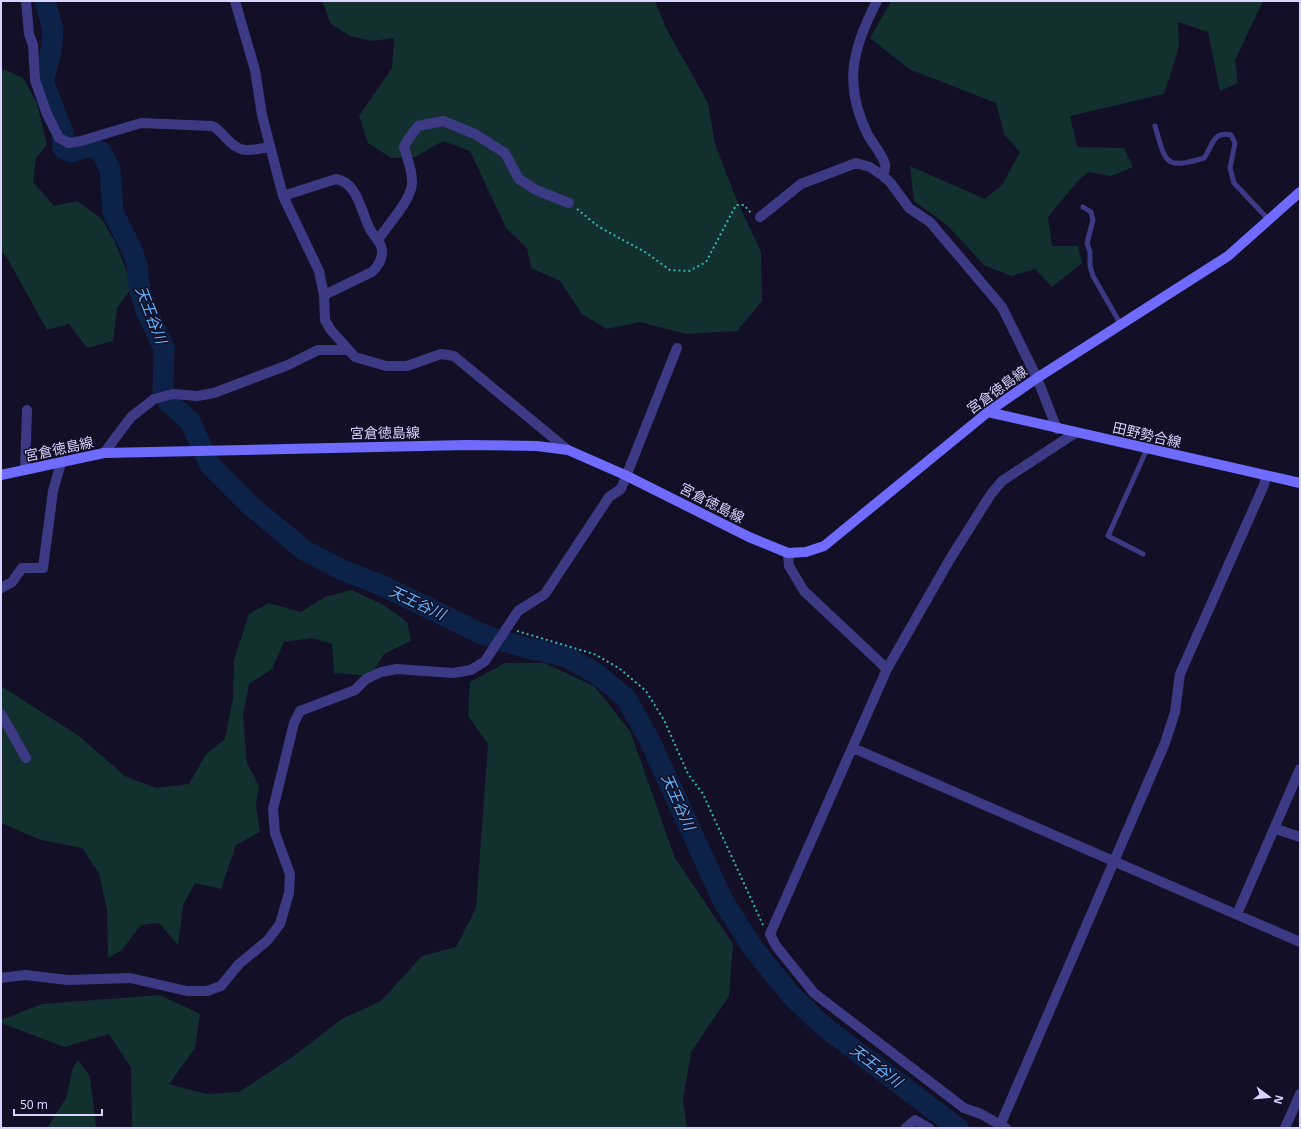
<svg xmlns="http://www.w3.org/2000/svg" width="1301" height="1129" viewBox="0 0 1301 1129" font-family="'Noto Sans','Noto Sans JP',sans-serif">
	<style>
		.green { fill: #12302f }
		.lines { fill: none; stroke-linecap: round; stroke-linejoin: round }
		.river { stroke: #0c2248; stroke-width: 21 }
		.path { stroke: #2fb8b0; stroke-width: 2; stroke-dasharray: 2 3; stroke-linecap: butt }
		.service { stroke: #3d3a85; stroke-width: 5 }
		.minor { stroke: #3d3a85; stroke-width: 10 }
		.secondary { stroke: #6f6bff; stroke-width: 10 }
		.labels { text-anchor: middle; stroke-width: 3; stroke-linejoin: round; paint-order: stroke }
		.street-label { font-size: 14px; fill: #d9d4ff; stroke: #130f26 }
		.water-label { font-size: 15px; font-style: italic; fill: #62b6ff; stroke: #130f26 }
	</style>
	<rect width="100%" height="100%" fill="#130f26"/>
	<path class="green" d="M 322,1 L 655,1 L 666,28 L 708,103 L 715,144 L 735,196 L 761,252 L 762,301 L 737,331 L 686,334 L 640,322 L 607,329 L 582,314 L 560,281 L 531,268 L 527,248 L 506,228 L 470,151 L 443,141 L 415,157 L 391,158 L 368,143 L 359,116 L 392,68 L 394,38 L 372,41 L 350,36 L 331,24 Z
		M 891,1 L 1263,1 L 1235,60 L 1238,83 L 1220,91 L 1208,32 L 1178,22 L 1179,47 L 1164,94 L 1070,116 L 1077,147 L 1124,148 L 1133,167 L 1111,176 L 1088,172 L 1078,181 L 1048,217 L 1052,246 L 1078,246 L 1082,263 L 1052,287 L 1035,269 L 1011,276 L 984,265 L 947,225 L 914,201 L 910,166 L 985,199 L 1002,185 L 1020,152 L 1004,134 L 996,103 L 909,69 L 870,38 Z
		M 1,68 L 23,78 L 37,103 L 47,145 L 36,158 L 33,182 L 54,206 L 77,201 L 101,218 L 114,240 L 133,286 L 117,308 L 113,341 L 87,348 L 69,324 L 47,330 L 6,256 L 1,252 Z
		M 351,590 L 384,605 L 407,622 L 411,641 L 384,654 L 371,676 L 334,673 L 332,644 L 312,638 L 284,642 L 272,669 L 249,684 L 243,716 L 247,763 L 259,786 L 256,805 L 260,832 L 236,845 L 221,889 L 195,883 L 183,905 L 178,945 L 159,923 L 141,925 L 122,950 L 108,958 L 107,910 L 99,873 L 82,848 L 41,840 L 1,823 L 1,686 L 79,736 L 125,776 L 156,788 L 189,784 L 206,754 L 225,739 L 233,698 L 234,660 L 249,614 L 269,603 L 301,612 L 325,597 Z
		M 505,663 L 544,663 L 594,686 L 630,731 L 675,858 L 733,944 L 729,996 L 691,1052 L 683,1100 L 687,1128 L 132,1128 L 131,1068 L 109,1034 L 64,1047 L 1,1023 L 1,1020 L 42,1004 L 160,995 L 200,1014 L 195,1048 L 169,1084 L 206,1094 L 239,1092 L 291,1058 L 342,1019 L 381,1001 L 422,956 L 456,947 L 476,908 L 488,744 L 468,716 L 470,682 Z
		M 78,1060 L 90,1076 L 96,1128 L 47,1128 L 66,1098 L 73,1068 Z"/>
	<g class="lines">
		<path class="river" d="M 45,1 L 53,30 L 51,51 L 43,81 L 63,133 L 63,148 L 71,152 L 90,146 L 101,152 L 110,169 L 113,212 L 133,252 L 137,265 L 140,291 L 146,310 L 164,348 L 163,391 L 169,403 L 190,421 L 210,465 L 251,506 L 304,550 L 342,570 L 383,586 L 484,635 L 523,647 L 564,656 L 597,674 L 626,698 L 650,741 L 723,901 L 753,948 L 790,994 L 822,1025 L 958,1128"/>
		<path class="path" d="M 577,209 L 599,227 L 645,252 L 670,270 L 689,271 L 706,262 L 736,205 L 744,205 L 751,213
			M 517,631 L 594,654 L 619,668 L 646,691 L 664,720 L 688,774 L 703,794 L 763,925"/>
		<path class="service" d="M 1155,126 C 1166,163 1164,170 1204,158 C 1213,146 1212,131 1231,135 L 1235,143 L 1230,168 L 1234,183 L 1268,219
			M 1083,207 L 1091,212 L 1093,220 L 1087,243 L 1090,252 L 1090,266 L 1093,276 L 1121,325
			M 1143,554 L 1108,536 L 1147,449"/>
		<path class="minor" d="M 26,1 L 29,34 L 33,45 L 35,80 L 47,114 L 59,138 L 69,143 L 81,141 L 141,123 L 212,126 C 219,129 221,133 226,138 C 241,155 250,150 270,147
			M 235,1 L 255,70 L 262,115 L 283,196 L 319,271 L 324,295 L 325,320 L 330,329 L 355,357 L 386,366 L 407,366 L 441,354 L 454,356 L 568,450
			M 877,1 C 852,49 843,85 868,135 C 873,144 882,154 885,164 C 886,167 884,173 883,176
			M 283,196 L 336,179 C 359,183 361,214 371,231 C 375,237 381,242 382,250 C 383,258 378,266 372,272 L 324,295
			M 760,217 L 801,184 L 843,168 L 856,163 L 870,167 L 883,176 L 890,182 L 909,208 L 930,222 L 1002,307 L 1037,378 L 1057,429
			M 378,240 C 387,226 411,200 412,184 C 413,172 407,158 404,147 L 409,138 L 418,126 L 443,121 L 475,134 L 505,153 L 519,179 L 536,190 L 569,203
			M 104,453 L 131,417 L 154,399 L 173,394 L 197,396 L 214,393 L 288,365 L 318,350 L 348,350
			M 25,470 L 27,410
			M 788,553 L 789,566 L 804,591 L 887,669
			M 1,588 L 12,582 L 22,568 L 43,568 L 53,491 L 61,463
			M 1,714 L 26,758
			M 853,748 L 1300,942
			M 1276,829 L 1300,837
			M 1237,914 L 1300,769
			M 1,978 L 25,975 L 68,980 L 130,978 L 187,991 L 207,991 L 221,986 L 239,964 L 267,941 L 280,924 L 289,893 L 290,874 L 275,833 L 273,809 L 294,723 L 300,711 L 355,690 L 366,679 L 381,672 L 397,669 L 453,673 L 471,670 L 485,661 L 518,611 L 545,594 L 609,497 L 621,489 L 677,348
			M 906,1128 L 915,1120 L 929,1128
			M 999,1128 L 1165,743 L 1175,712 L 1180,674 L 1264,485 L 1266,476
			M 1006,1128 L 981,1114 L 964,1108 L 814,993 L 776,946 L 770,934 L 887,669 L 950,559 L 991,494 L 1002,481 L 1075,433
			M 1285,1128 L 1300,1094"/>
		<path class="secondary" d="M 988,412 L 1300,483
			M 1,475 L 104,453 L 466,445 L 537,446 L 568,450 L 625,475 L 749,537 L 788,553 L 806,552 L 824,546 L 988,412 L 1037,378 L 1228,256 L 1300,192"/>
	</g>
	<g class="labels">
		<g class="street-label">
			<text transform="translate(997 390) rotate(-36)" y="5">宮倉徳島線</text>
			<text transform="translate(385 433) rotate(-1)" y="5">宮倉徳島線</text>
			<text transform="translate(1147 435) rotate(13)" y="5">田野勢合線</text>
			<text transform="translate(59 449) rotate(-12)" y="5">宮倉徳島線</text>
			<text transform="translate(712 503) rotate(27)" y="5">宮倉徳島線</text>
		</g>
		<g class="water-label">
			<text transform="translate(151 315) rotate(69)" y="5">天王谷川</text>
			<text transform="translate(417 603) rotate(25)" y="5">天王谷川</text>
			<text transform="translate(678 802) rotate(66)" y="5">天王谷川</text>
			<text transform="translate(876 1066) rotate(37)" y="5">天王谷川</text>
		</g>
	</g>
	<rect width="1301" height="1129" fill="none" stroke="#d9d4ff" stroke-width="4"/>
	<g transform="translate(1269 1097) rotate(106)" stroke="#130f26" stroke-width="3" paint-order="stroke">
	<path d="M0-3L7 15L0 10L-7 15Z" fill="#d9d4ff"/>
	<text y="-6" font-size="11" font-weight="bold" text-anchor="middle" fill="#d9d4ff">N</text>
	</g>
	<path d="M14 1109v6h88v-6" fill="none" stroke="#d9d4ff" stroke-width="2"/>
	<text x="20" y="1109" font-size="12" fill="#d9d4ff" stroke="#130f26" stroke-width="3" paint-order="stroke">50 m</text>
</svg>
